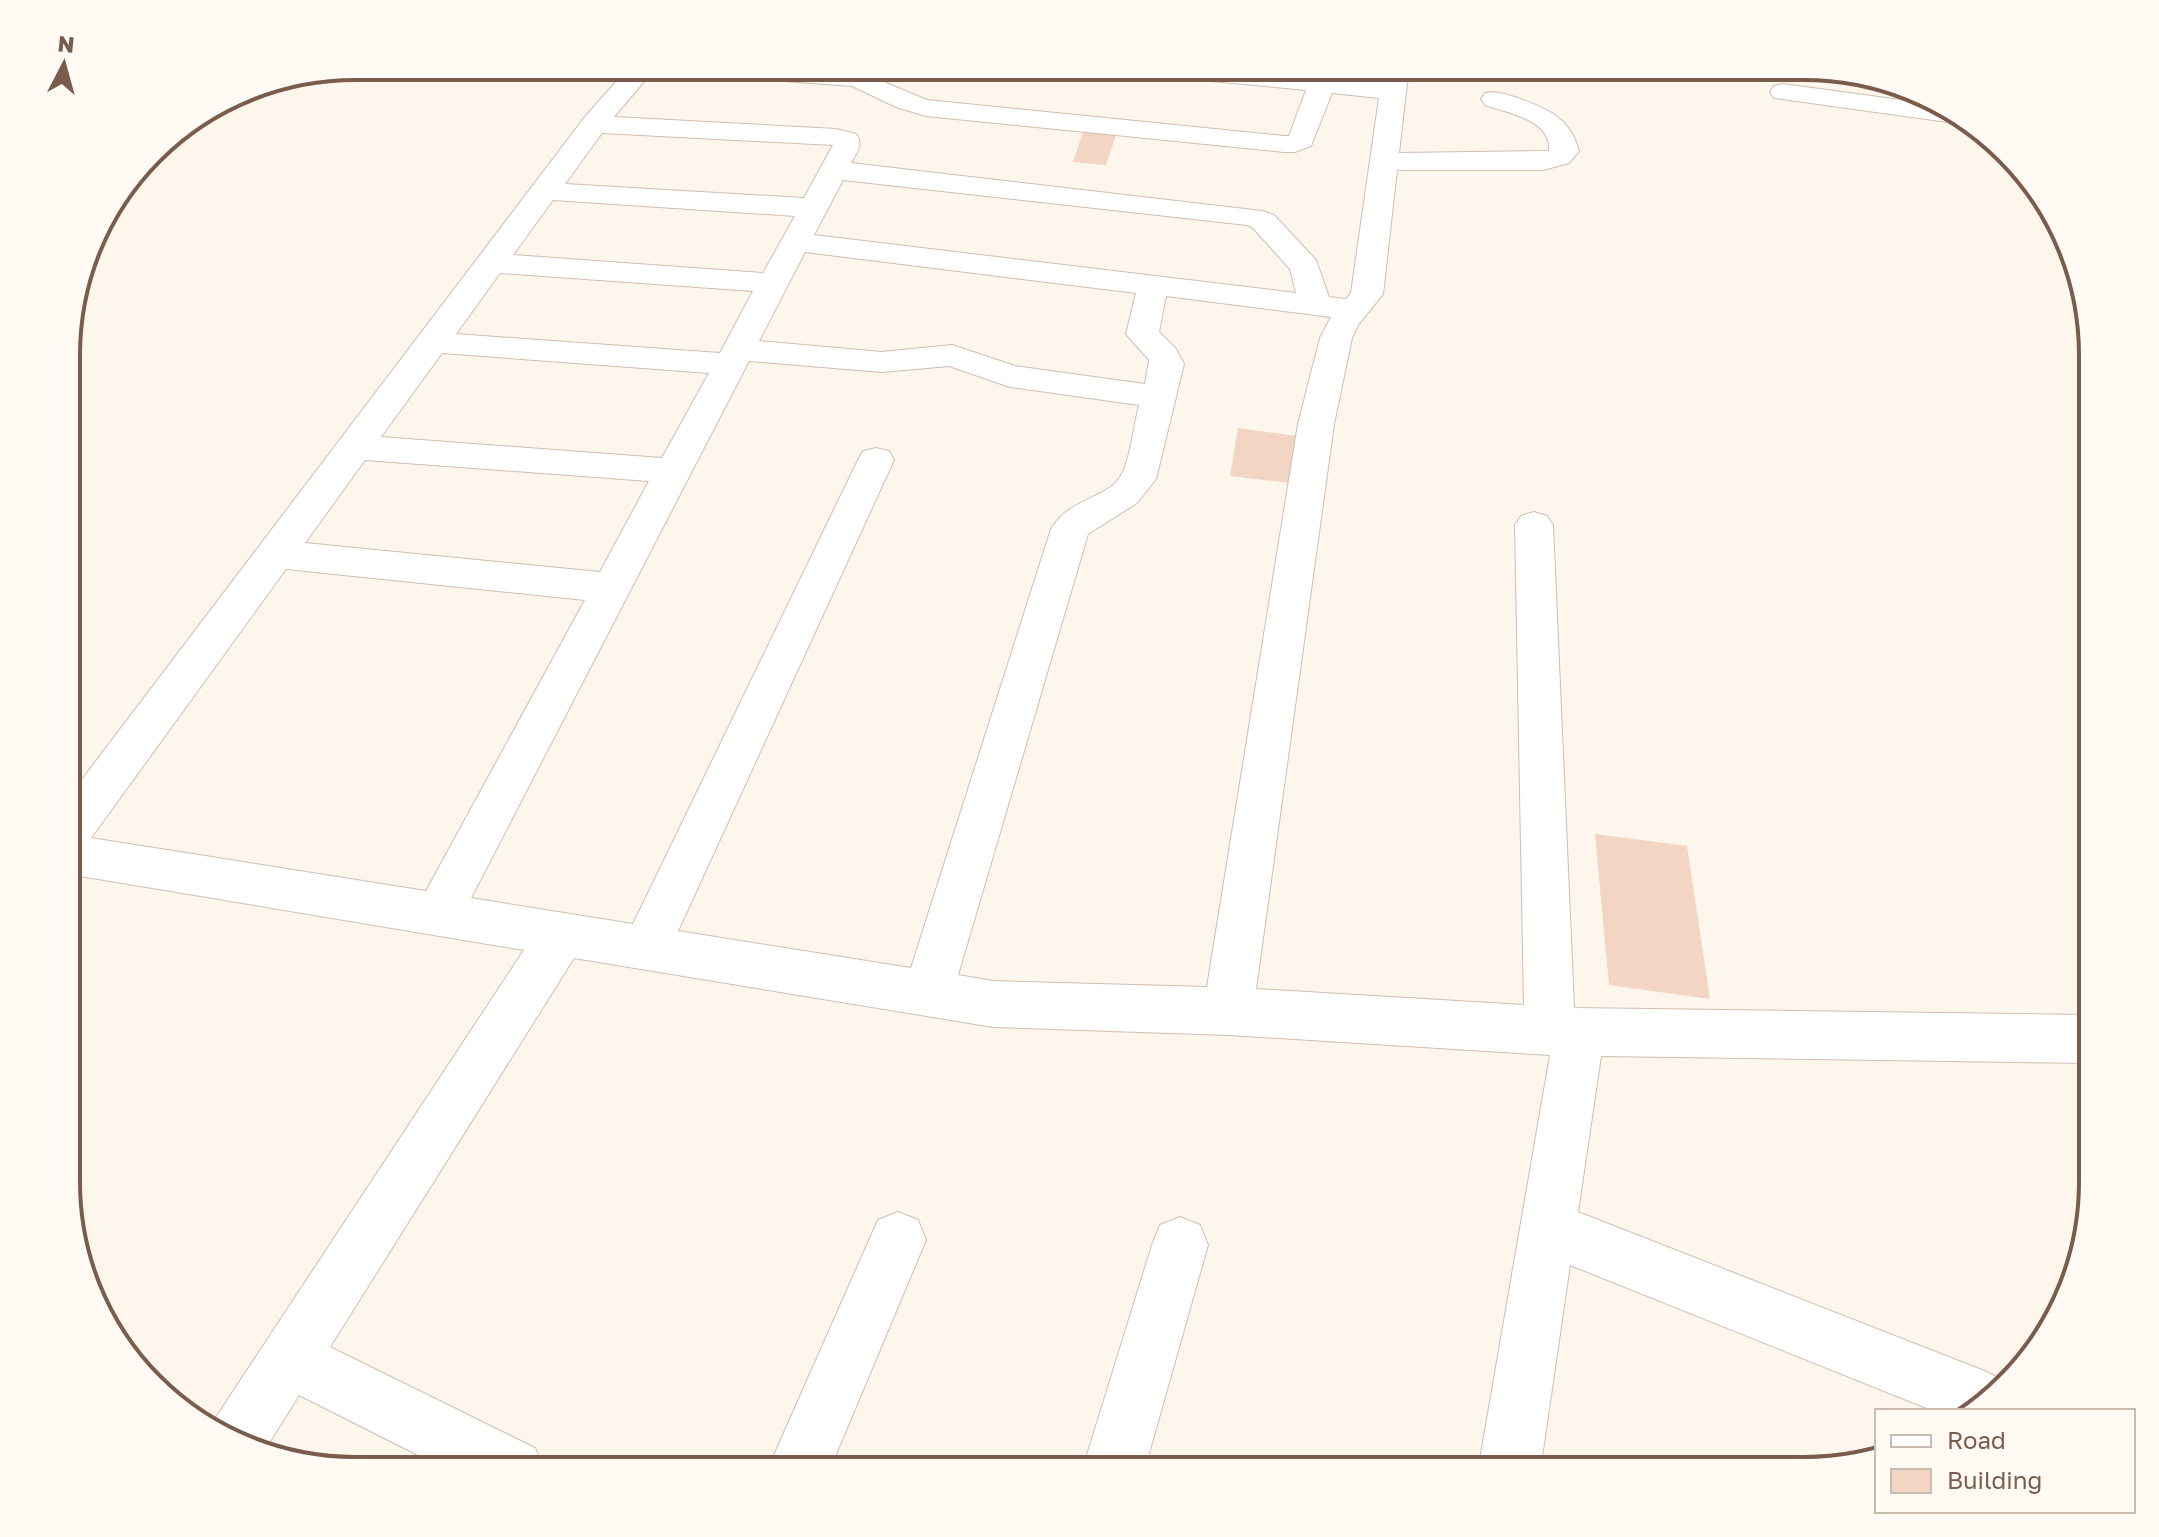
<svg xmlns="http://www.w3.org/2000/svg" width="2159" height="1537" viewBox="0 0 2159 1537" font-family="'Golos Text',sans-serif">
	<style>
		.building { fill: #f3d5c3 }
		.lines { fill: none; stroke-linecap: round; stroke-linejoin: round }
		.minor-casing { stroke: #d1beb0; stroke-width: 2 }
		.minor { fill: #fff; fill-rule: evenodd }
		.rim { fill: none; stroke: #7a5c4d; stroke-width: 4 }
	</style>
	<rect width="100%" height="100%" fill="#fdf6ec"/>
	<path class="building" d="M 1083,132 L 1116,135 L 1106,165 L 1073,162 Z
		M 1238,428 L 1304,437 L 1297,484 L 1230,476 Z
		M 1595,834 L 1687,846 L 1710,999 L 1609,985 Z"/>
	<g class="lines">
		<g class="minor-casing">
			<path id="minor" d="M 630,66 L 657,66 L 614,117 L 836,129 L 856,134 C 864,145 857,152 851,163 L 1262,211 L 1274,215 L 1316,260 L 1329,297 L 1346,299 L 1351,293 L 1379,98 L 1332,93 L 1311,146 L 1295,152 L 1284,152 L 926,116 L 896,107 L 852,86 L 689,74 L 680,71 L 676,66 L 799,66 L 855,70 L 927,100 L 1284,136 L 1289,136 L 1306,90 L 1137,74 L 1128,71 L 1124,66 L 1220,66 L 1381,82 L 1383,66 L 1409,66 L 1399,153 L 1549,151 C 1552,120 1508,113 1485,105 L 1481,99 L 1485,93 C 1496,91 1504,94 1515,97 C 1546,108 1570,117 1579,151 L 1569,163 L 1543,170 L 1397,170 L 1383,294 L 1358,325 L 1352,338 L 1334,424 L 1256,989 L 1524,1005 L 1515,525 L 1521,516 L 1534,512 L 1547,516 L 1553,525 L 1574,1008 L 2092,1015 L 2092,1063 L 1601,1056 L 1578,1212 L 1982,1370 L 2005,1381 L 1968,1411 L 1934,1411 L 1570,1265 L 1540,1471 L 1478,1471 L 1550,1055 L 1228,1035 L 993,1027 L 574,958 L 330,1347 L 535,1448 L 544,1470 L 448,1470 L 299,1395 L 263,1453 L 245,1449 L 209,1428 L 524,950 L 68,874 L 68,798 L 584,118 ZM 602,133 L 833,145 L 804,198 L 565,184 ZM 843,180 L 1247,225 L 1252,227 L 1290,269 L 1296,293 L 814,235 ZM 553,200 L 795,216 L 763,273 L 513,255 ZM 805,252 L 1136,293 L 1126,334 L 1149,360 L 1145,384 L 1015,366 L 952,345 L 882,352 L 759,341 ZM 500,273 L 753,291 L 720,353 L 456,334 ZM 1166,296 L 1331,317 L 1320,338 L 1298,424 L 1207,987 L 993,981 L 958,975 L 1088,534 L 1137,503 L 1156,479 L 1184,364 L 1176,349 L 1159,332 ZM 442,353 L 709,373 L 662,458 L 381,437 ZM 749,361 L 882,372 L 949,366 L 1010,387 L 1139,405 C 1134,424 1130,462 1120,477 C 1106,499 1069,498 1051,529 L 911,968 L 678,931 L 894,460 L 889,451 L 876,448 L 863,451 L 858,460 L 633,924 L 471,898 ZM 365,460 L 649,481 L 600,572 L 305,543 ZM 286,569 L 585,600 L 426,891 L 91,838 Z
				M 1783,84 L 1945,106 L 1972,121 L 1962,124 L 1774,98 L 1770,92 L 1774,86 Z
				M 898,1212 L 918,1220 L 926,1240 L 829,1471 L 767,1471 L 878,1220 Z
				M 1180,1217 L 1200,1225 L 1208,1245 L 1144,1471 L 1082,1471 L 1152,1245 L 1160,1225 Z"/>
		</g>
		<use href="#minor" class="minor"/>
	</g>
	<path d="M0 0H2159V1537H0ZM355 80H1804A275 275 0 0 1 2079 355V1182A275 275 0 0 1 1804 1457H355A275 275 0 0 1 80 1182V355A275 275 0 0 1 355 80Z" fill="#fffaf3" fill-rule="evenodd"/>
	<path class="rim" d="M355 80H1804A275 275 0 0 1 2079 355V1182A275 275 0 0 1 1804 1457H355A275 275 0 0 1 80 1182V355A275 275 0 0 1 355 80Z"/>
	<rect x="1875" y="1409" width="260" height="104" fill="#fffaf3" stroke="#cabbb1" stroke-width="2"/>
	<rect x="1891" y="1435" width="40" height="12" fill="#ffffff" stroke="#cabbb1" stroke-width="2"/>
	<text x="1947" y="1449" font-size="24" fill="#7a5c4d">Road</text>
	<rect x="1891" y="1469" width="40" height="24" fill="#f3d5c3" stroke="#cabbb1" stroke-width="2"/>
	<text x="1947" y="1489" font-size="24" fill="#7a5c4d">Building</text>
	<g transform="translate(64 64) rotate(6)" stroke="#fffaf3" stroke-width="6" paint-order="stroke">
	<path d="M0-6L14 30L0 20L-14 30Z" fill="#7a5c4d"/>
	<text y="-12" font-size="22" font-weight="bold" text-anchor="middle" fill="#7a5c4d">N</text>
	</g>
</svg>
